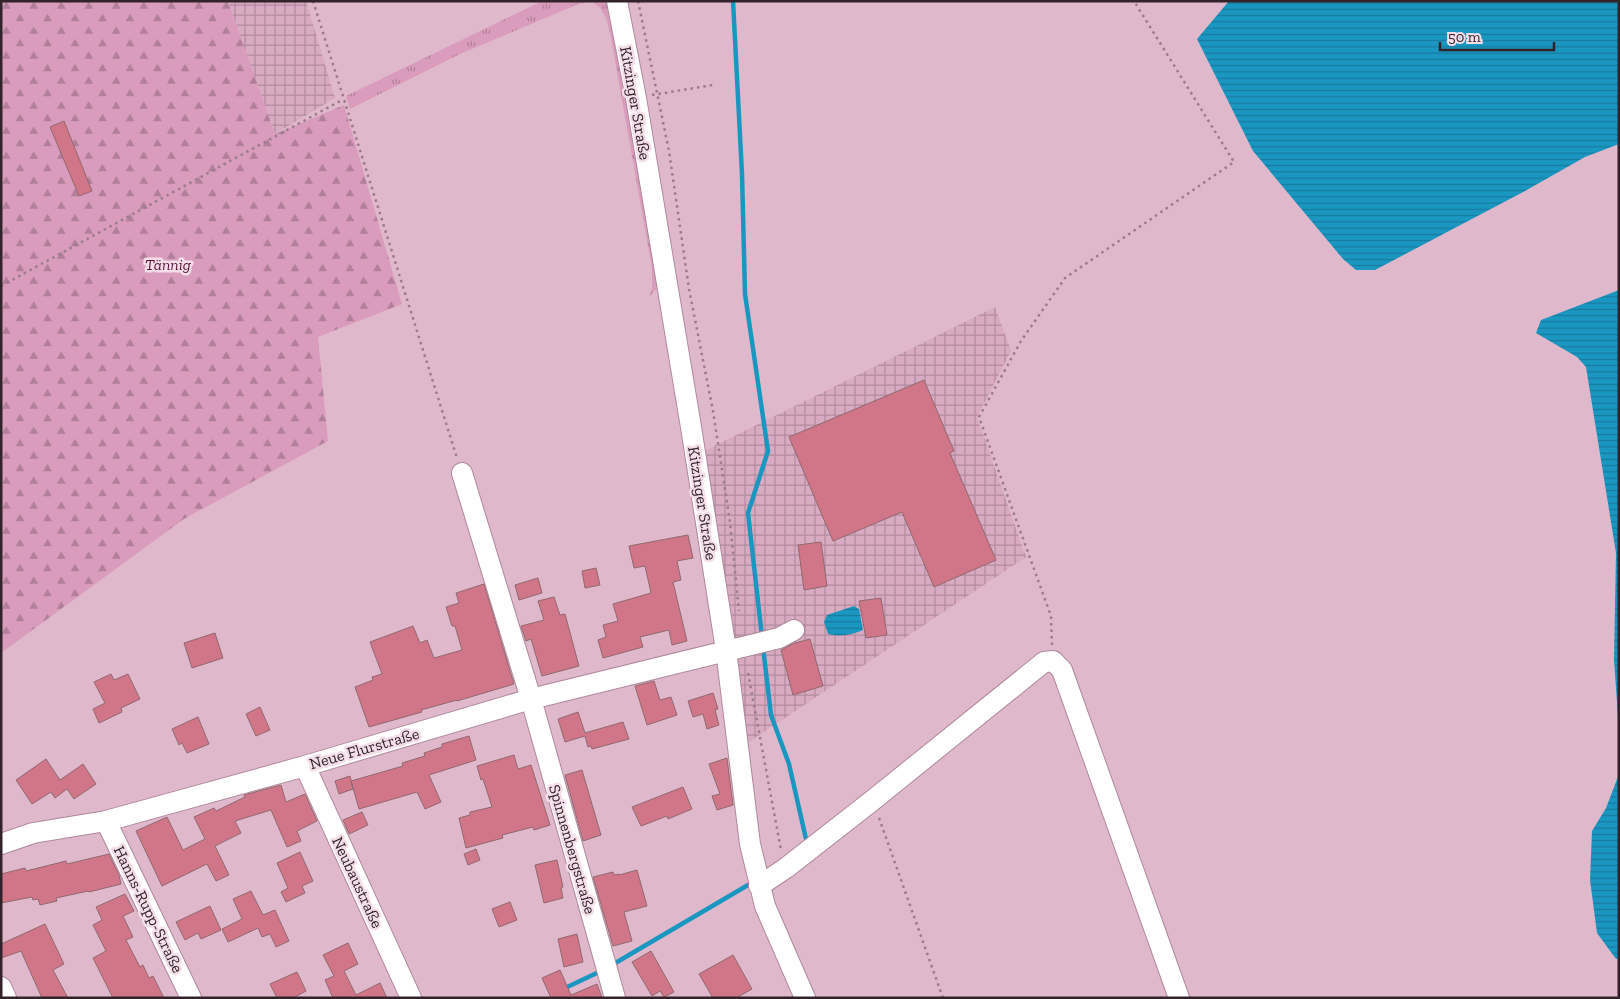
<svg xmlns="http://www.w3.org/2000/svg" width="1620" height="999" viewBox="0 0 1620 999" font-family="'Zilla Slab',serif">
	<style>
		.industrial { fill: url(#industrial-grid) }
		.grass { fill: url(#grass-tufts) }
		.forest { fill: url(#forest-firs) }
		.water { fill: url(#water-rules) }
		.lines { fill: none; stroke-linecap: round; stroke-linejoin: round }
		.stream { stroke: #1a97c1; stroke-width: 4.5 }
		.building { fill: #d17588; stroke: #90696f }
		.minor-casing { stroke: #ae899b; stroke-width: 22 }
		.path { stroke: #9b7c8b; stroke-width: 2.5; stroke-dasharray: 2.5 4; stroke-linecap: butt }
		.minor { stroke: #fff; stroke-width: 20 }
		.labels { text-anchor: middle; stroke-width: 5; stroke-linejoin: round; paint-order: stroke }
		.street-label { font-size: 16px; fill: #32232a; stroke: #f4dfe9 }
		.park-label { font-size: 16px; font-style: italic; fill: #5d1240; stroke: #f4dfe9 }
	</style>
	<defs>
		<pattern id="industrial-grid" width="8" height="8" patternUnits="userSpaceOnUse" patternTransform="scale(1.25)"><rect width="8" height="8" fill="#d9abc2"/><path d="M0 4h8M4 0v8" fill="none" stroke="#b18b9e"/></pattern>
		<pattern id="grass-tufts" width="24" height="20" patternUnits="userSpaceOnUse" patternTransform="scale(1.25)"><rect width="24" height="20" fill="#da9cbc"/><path d="M3 7l-1-3M5 7V3M7 7l1-3M15 17l-1-3M17 17v-4M19 17l1-3" fill="none" stroke="#b17f99"/></pattern>
		<pattern id="forest-firs" width="22" height="20" patternUnits="userSpaceOnUse" patternTransform="scale(1.25)"><rect width="22" height="20" fill="#da9cbc"/><path d="M5 1l3.5 6h-7zM16 11l3.5 6h-7z" fill="#b17f99"/></pattern>
		<pattern id="water-rules" width="6" height="5" patternUnits="userSpaceOnUse" patternTransform="scale(1.25)"><rect width="6" height="5" fill="#1a97c1"/><path d="M0 2.5h6" fill="none" stroke="#187b9d"/></pattern>
	</defs>
	<rect width="100%" height="100%" fill="#e0b8cb"/>
	<path class="industrial" d="M 228,1 L 306,1 L 335,98 L 275,134 Z
		M 995,307 L 1011,351 L 977,417 L 1026,557 L 740,748 L 702,452 Z"/>
	<path class="grass" d="M 542,1 L 611,1 L 658,276 L 657,288 L 649,297 L 652,289 L 652,268 L 610,33 L 606,18 L 600,8 L 592,1 L 576,5 L 460,54 L 350,109 L 346,96 Z"/>
	<path class="forest" d="M 1,1 L 228,1 L 275,134 L 344,105 L 402,304 L 318,337 L 328,441 L 184,519 L 1,653 Z"/>
	<path class="water" d="M 1229,1 L 1619,1 L 1619,144 L 1585,157 L 1525,191 L 1375,270 L 1356,270 L 1343,259 L 1253,151 L 1197,39 Z
		M 1619,290 L 1619,731 L 1614,660 L 1616,553 L 1586,367 L 1577,357 L 1536,333 L 1541,320 Z
		M 854,606 L 859,609 L 863,630 C 852,635 840,637 828,634 L 824,622 L 827,615 Z
		M 1619,774 L 1619,958 L 1616,959 L 1597,933 L 1590,880 L 1592,831 L 1606,808 Z"/>
	<g class="lines">
		<path class="stream" d="M 733,1 L 742,174 L 745,294 L 768,451 L 748,513 L 762,637
			M 763,647 L 771,715 L 789,764 L 806,839
			M 612,965 L 748,885
			M 563,989 L 601,971"/>
	</g>
	<path class="building" d="M 64,121 L 92,191 L 79,196 L 50,127 Z
		M 924,380 L 954,451 L 950,453 L 996,560 L 934,587 L 902,512 L 833,541 L 789,437 Z
		M 688,535 L 693,558 L 677,561 L 681,580 L 673,582 L 687,641 L 672,645 L 669,630 L 640,637 L 643,647 L 603,658 L 598,640 L 606,637 L 603,625 L 618,621 L 613,604 L 651,593 L 645,566 L 634,568 L 629,546 Z
		M 821,542 L 827,586 L 804,590 L 798,545 Z
		M 596,568 L 600,585 L 585,588 L 582,571 Z
		M 538,578 L 542,593 L 519,600 L 515,585 Z
		M 484,584 L 514,684 L 457,701 L 457,700 L 421,710 L 422,712 L 369,727 L 355,687 L 373,680 L 372,677 L 382,674 L 370,642 L 413,626 L 420,643 L 427,640 L 434,658 L 462,650 L 455,626 L 452,626 L 446,607 L 459,603 L 456,593 Z
		M 554,597 L 560,615 L 565,614 L 579,666 L 542,676 L 531,639 L 526,641 L 521,626 L 544,620 L 538,601 Z
		M 881,598 L 887,635 L 866,638 L 859,601 Z
		M 215,633 L 223,658 L 192,668 L 184,643 Z
		M 810,639 L 823,686 L 793,695 L 781,650 L 795,643 Z
		M 111,674 L 114,680 L 128,674 L 140,699 L 121,708 L 122,712 L 99,723 L 93,709 L 105,703 L 94,682 Z
		M 654,681 L 660,700 L 671,697 L 677,715 L 647,725 L 635,686 Z
		M 713,693 L 718,709 L 715,710 L 719,725 L 707,729 L 703,714 L 693,717 L 688,701 Z
		M 260,707 L 270,730 L 256,736 L 246,714 Z
		M 578,712 L 585,733 L 623,722 L 629,739 L 592,749 L 591,746 L 588,747 L 585,736 L 565,742 L 558,719 Z
		M 198,717 L 209,744 L 187,753 L 182,743 L 179,745 L 172,729 Z
		M 469,736 L 476,760 L 429,775 L 441,802 L 425,809 L 417,792 L 359,809 L 351,781 L 403,766 L 402,763 L 425,756 L 424,753 L 442,747 L 442,744 Z
		M 514,755 L 518,769 L 531,765 L 550,825 L 534,830 L 533,827 L 502,835 L 503,838 L 466,848 L 459,818 L 470,815 L 470,812 L 492,807 L 483,779 L 481,780 L 477,766 Z
		M 727,758 L 733,805 L 717,810 L 712,796 L 720,794 L 709,764 Z
		M 46,759 L 60,780 L 83,764 L 96,784 L 74,799 L 67,789 L 55,798 L 51,792 L 32,804 L 16,780 Z
		M 582,770 L 601,835 L 583,841 L 565,775 Z
		M 350,776 L 353,789 L 339,794 L 335,781 Z
		M 281,785 L 286,802 L 305,794 L 317,821 L 297,831 L 301,841 L 287,847 L 271,810 L 235,821 L 241,833 L 215,846 L 229,875 L 216,881 L 207,864 L 162,886 L 136,831 L 167,817 L 183,850 L 205,839 L 194,817 L 214,808 L 216,811 L 245,797 L 244,795 Z
		M 683,787 L 692,809 L 668,819 L 667,816 L 641,826 L 632,807 Z
		M 362,812 L 368,825 L 349,834 L 343,820 Z
		M 476,849 L 480,860 L 468,865 L 464,854 Z
		M 300,852 L 313,881 L 302,886 L 305,893 L 286,902 L 281,892 L 288,888 L 277,863 Z
		M 109,854 L 119,875 L 121,884 L 89,892 L 88,891 L 56,898 L 57,901 L 40,905 L 38,899 L 33,900 L 32,897 L 1,903 L 1,874 L 25,868 L 26,871 L 66,861 L 67,864 Z
		M 557,860 L 563,887 L 561,888 L 563,898 L 544,903 L 535,865 Z
		M 637,870 L 647,906 L 624,912 L 632,941 L 613,946 L 593,877 L 613,872 L 614,875 L 619,874 L 619,875 Z
		M 251,891 L 263,915 L 275,910 L 289,941 L 276,947 L 270,934 L 262,937 L 258,928 L 228,942 L 222,929 L 242,919 L 233,899 Z
		M 125,894 L 134,911 L 123,916 L 133,937 L 126,940 L 140,967 L 143,965 L 149,978 L 153,976 L 164,998 L 113,998 L 93,958 L 106,951 L 93,925 L 102,920 L 96,907 Z
		M 510,902 L 517,920 L 499,927 L 492,909 Z
		M 210,906 L 221,930 L 201,939 L 198,933 L 185,940 L 176,922 Z
		M 45,924 L 64,964 L 53,970 L 68,998 L 42,998 L 21,951 L 1,958 L 1,944 Z
		M 577,934 L 583,962 L 564,967 L 558,939 Z
		M 348,943 L 358,964 L 344,971 L 356,995 L 380,983 L 387,998 L 333,998 L 325,980 L 334,976 L 323,955 Z
		M 651,951 L 674,992 L 664,997 L 660,991 L 652,996 L 632,962 Z
		M 733,955 L 752,989 L 736,998 L 713,998 L 699,974 Z
		M 560,970 L 571,995 L 597,984 L 602,998 L 551,998 L 542,978 Z
		M 297,972 L 306,991 L 293,998 L 277,998 L 270,984 Z"/>
	<g class="lines">
		<g class="minor-casing">
			<path id="minor" d="M 617,1 L 636,98 L 691,427 L 726,650 L 750,844 L 765,906 L 805,998
				M 462,473 L 531,699 L 615,998
				M 305,766 L 411,998
				M 106,821 L 191,998
				M 1,844 L 33,833 L 106,821 L 305,766 L 531,699 L 779,638 L 794,630
				M 759,886 L 786,868 L 873,800 L 1044,662 L 1053,661 L 1062,670 L 1179,998
				M 1,987 L 6,998"/>
		</g>
		<path class="path" d="M 313,1 L 457,458
			M 638,1 L 669,151 L 689,289 L 713,411 L 730,522 L 739,611
			M 652,95 L 713,85
			M 1,286 L 342,100
			M 1052,645 L 1051,616 L 979,417 L 1021,341 L 1065,278 L 1234,162 L 1134,1
			M 748,673 L 781,850
			M 879,818 L 943,998"/>
		<use href="#minor" class="minor"/>
	</g>
	<g class="labels">
		<g class="street-label">
			<text transform="translate(636 103) rotate(80)" y="6">Kitzinger Straße</text>
			<text transform="translate(703 503) rotate(81)" y="6">Kitzinger Straße</text>
			<text transform="translate(364 748) rotate(-16)" y="6">Neue Flurstraße</text>
			<text transform="translate(573 849) rotate(74)" y="6">Spinnenbergstraße</text>
			<text transform="translate(358 882) rotate(65)" y="6">Neubaustraße</text>
			<text transform="translate(149 909) rotate(64)" y="6">Hanns-Rupp-Straße</text>
		</g>
		<g class="park-label">
			<text x="168" y="270">Tännig</text>
		</g>
	</g>
	<rect width="1620" height="999" fill="none" stroke="#32232a" stroke-width="5"/>
	<path d="M1440 42v8h114v-8" fill="none" stroke="#32232a" stroke-width="2.5"/>
	<text x="1448" y="42" font-size="15" fill="#32232a" stroke="#f4dfe9" stroke-width="4" paint-order="stroke">50 m</text>
</svg>
